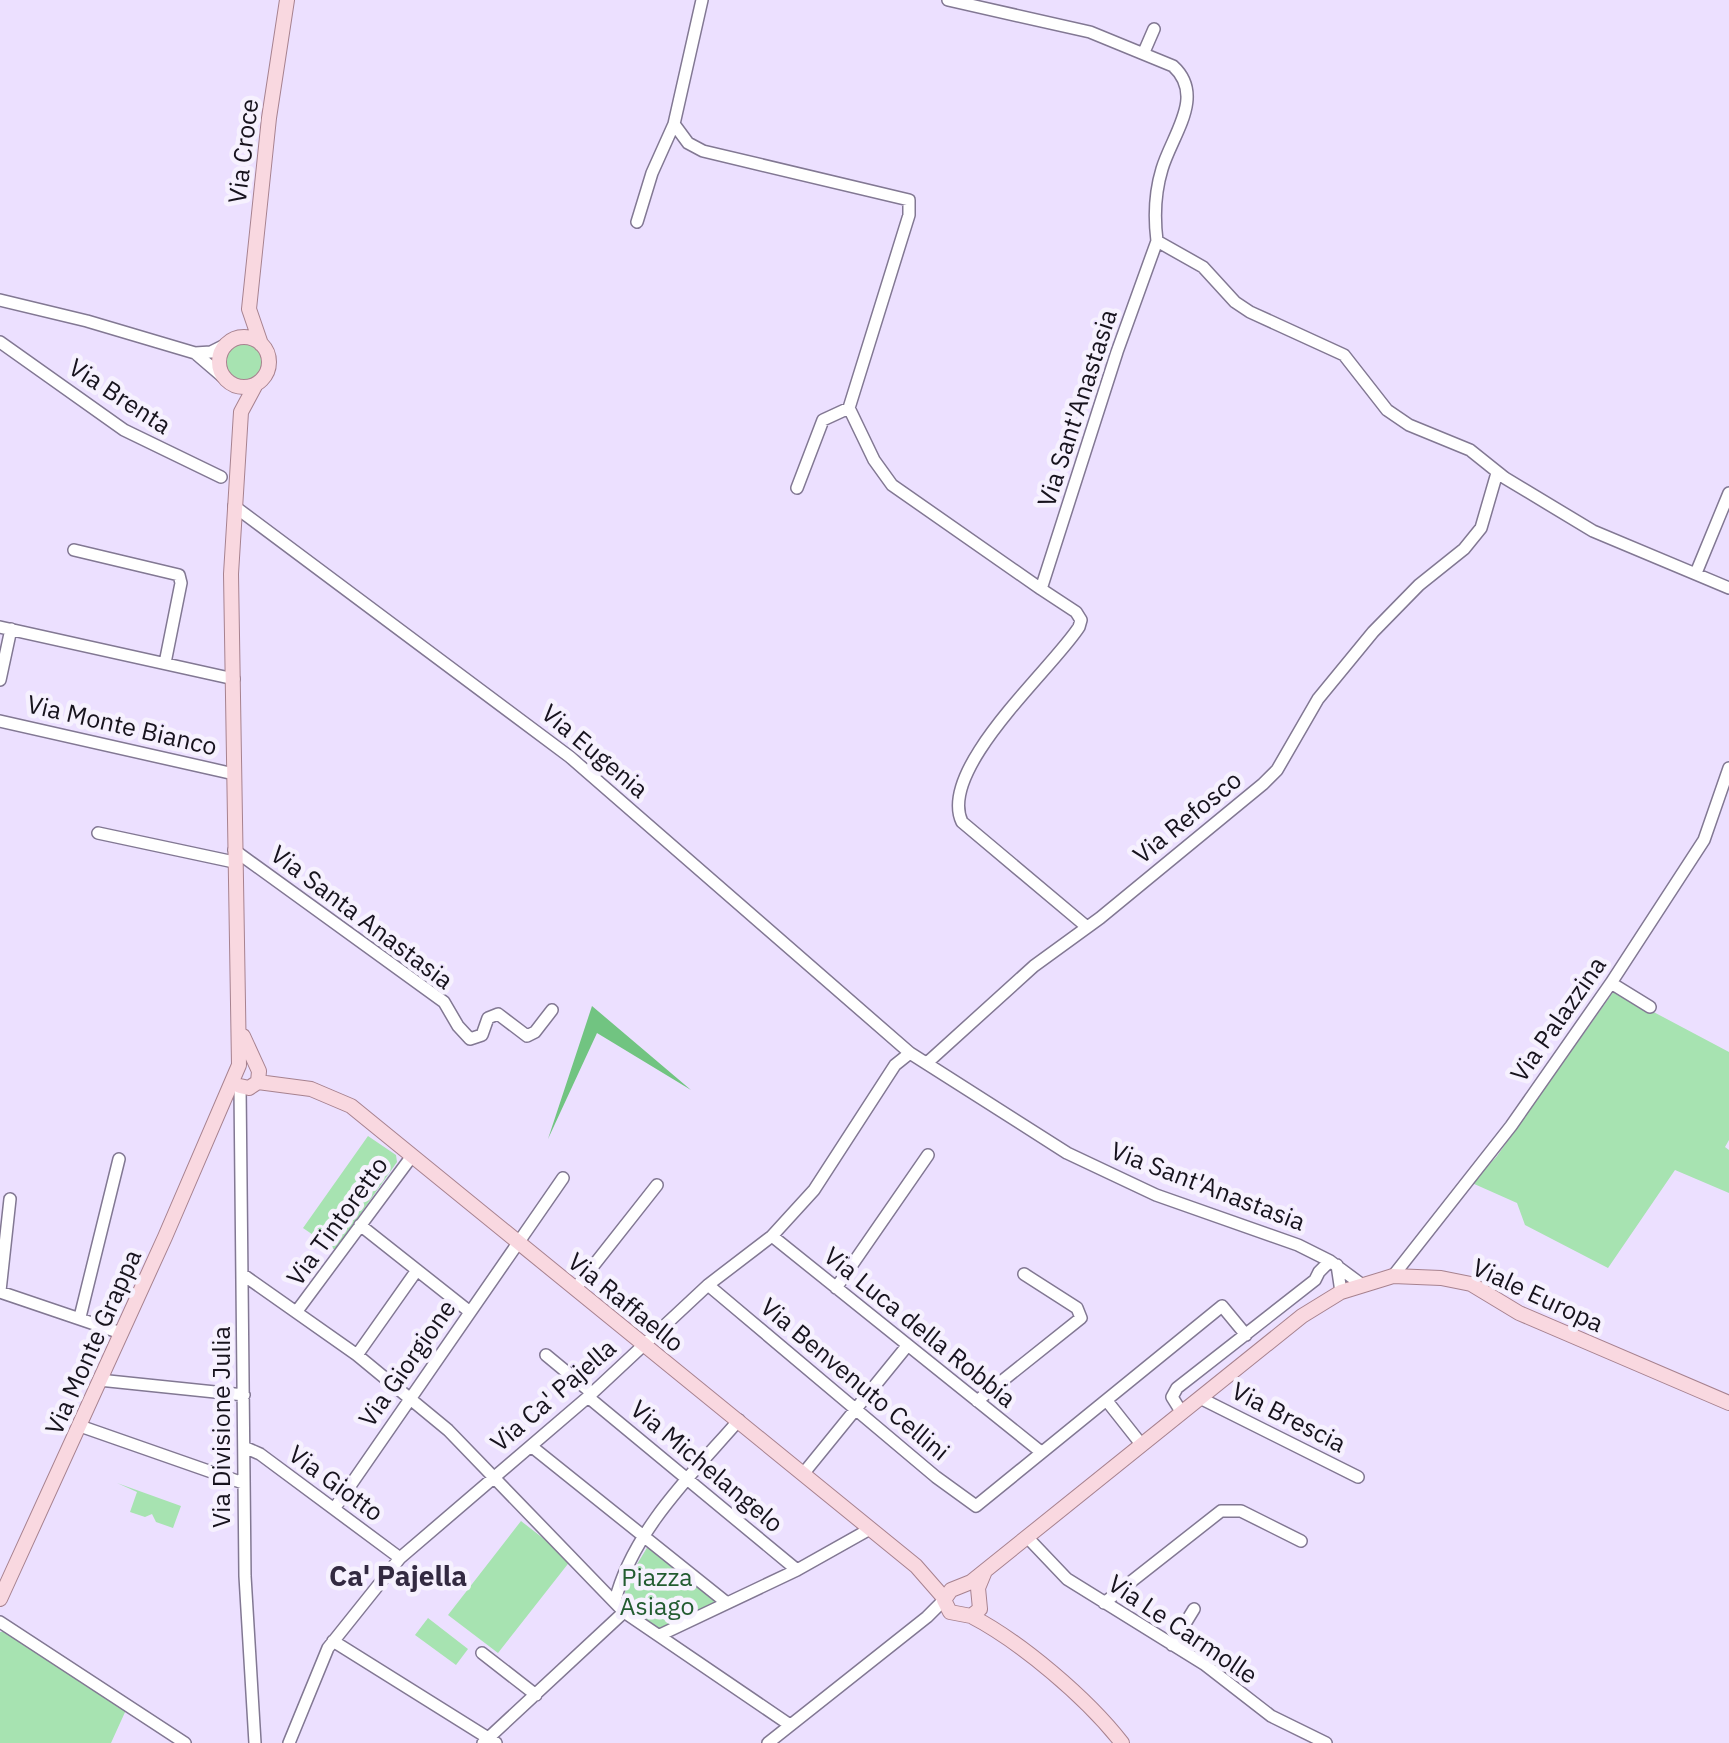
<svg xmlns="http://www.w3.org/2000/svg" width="1729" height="1743" viewBox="0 0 1729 1743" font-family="'IBM Plex Sans',sans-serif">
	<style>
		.green { fill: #a7e3b1 }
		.forest { fill: #71c481 }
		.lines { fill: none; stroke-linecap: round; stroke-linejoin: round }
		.minor-casing { stroke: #827893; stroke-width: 14 }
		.major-casing { stroke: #a7828f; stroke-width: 16 }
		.minor { stroke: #fff; stroke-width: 11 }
		.major { stroke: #f9d8e0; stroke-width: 14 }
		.labels { text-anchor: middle; stroke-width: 9; stroke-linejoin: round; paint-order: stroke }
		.street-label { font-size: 25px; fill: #17131d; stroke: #f6f1fe }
		.park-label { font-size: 25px; fill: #235c31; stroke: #f6f1fe }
		.neighbourhood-label { font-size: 28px; font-weight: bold; fill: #332a41; stroke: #f6f1fe }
	</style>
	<rect width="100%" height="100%" fill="#ece0ff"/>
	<path class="green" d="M225 363a19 19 0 1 1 38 0a19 19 0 1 1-38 0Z
		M 1614,991 L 1729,1052 L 1729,1140 L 1725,1147 L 1729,1150 L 1729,1193 L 1675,1170 L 1608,1268 L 1525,1225 L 1517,1203 L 1472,1183 L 1497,1156 Z
		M 368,1136 L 396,1155 L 397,1162 L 335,1250 L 303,1228 Z
		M 117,1483 L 181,1506 L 173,1528 L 156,1522 L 152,1514 L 145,1517 L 130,1512 L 137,1492 Z
		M 521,1521 L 571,1560 L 498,1653 L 448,1615 Z
		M 648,1546 L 719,1602 L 660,1630 C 611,1596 620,1593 648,1546 Z
		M 428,1618 L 468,1649 L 456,1665 L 415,1635 Z
		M 5,1631 L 126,1710 L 111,1743 L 0,1743 L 0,1632 Z"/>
	<path class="forest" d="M 592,1006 L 691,1090 L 597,1033 L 548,1139 Z"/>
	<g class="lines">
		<g class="minor-casing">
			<path id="minor" d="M 948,0 L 1090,32 L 1173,66 C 1206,96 1172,135 1162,169 C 1155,192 1154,217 1157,241 L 1203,267 L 1235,302 L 1250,312 L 1344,355 L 1387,410 L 1409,425 L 1470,450 L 1505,478 L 1593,531 L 1729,588
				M 1144,52 L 1154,29
				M 674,124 L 688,143 L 703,151 L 909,200 L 909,215 L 849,408 L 874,460 L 892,485 L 1041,589
				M 637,222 L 652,173 L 674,124 L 702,0
				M 0,300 L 87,321 L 195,353 L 211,352 L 227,344
				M 0,342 L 124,430 L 221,477
				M 195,353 L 223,377
				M 797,488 L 823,420 L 849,408
				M 234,506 L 570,757 L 910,1053 L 1067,1153 L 1156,1195 L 1298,1245 L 1330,1261 L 1361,1284
				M 74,550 L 179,575 L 181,583 L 165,663
				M 1696,573 L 1729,493
				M 0,627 L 234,679
				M 0,680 L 11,629
				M 0,721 L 234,774
				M 98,833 L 234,862
				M 234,850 L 444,1002 L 458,1026 L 470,1039 L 482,1035 L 488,1018 L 498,1014 L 527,1036 L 535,1032 L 552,1010
				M 1087,927 L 962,822 C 937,769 1053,668 1079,627 L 1081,620 L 1076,612 L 1041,589 L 1117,352 L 1157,241
				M 1611,983 L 1650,1007
				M 928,1062 L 1034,966 L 1100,918 L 1263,784 L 1277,770 L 1318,699 L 1373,632 L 1419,585 L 1464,549 L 1481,528 L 1497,473
				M 240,1086 L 245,1576 L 255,1743
				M 360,1225 L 470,1312
				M 772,1236 L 1041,1452
				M 1337,1265 L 1341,1292
				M 242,1274 L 357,1355 L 448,1430 L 624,1612 L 790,1725
				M 1393,1276 L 1511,1126 L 1611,983 L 1704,840 L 1729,768
				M 708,1285 L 936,1477 L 976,1506 L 1222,1306 L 1246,1335
				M 836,1288 L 928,1155
				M 575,1289 L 657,1185
				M 0,1291 L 10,1199
				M 0,1292 L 121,1333
				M 297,1311 L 412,1156
				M 80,1317 L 119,1159
				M 357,1355 L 417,1270
				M 546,1355 L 592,1393
				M 99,1380 L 244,1395
				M 588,1397 L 797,1570
				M 1200,1398 L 1358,1477
				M 977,1401 L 1081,1318 L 1077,1308 L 1024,1274
				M 1107,1401 L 1141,1444
				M 1182,1413 L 1172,1397 L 1177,1388 L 1315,1280 L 1319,1272 L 1330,1261
				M 80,1426 L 243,1483
				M 531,1446 L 727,1603
				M 244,1447 L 260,1454 L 400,1558
				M 803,1474 L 907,1346
				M 334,1509 L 563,1178
				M 1027,1537 L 1067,1579 L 1204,1664 L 1271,1716 L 1326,1743
				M 615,1601 C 633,1530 693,1473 739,1420
				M 1104,1603 L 1221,1511 L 1241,1511 L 1301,1541
				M 0,1622 L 185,1743
				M 660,1635 L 797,1570 L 870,1529
				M 333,1641 L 496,1743
				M 1172,1645 L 1194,1609
				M 482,1653 L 536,1695
				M 289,1743 L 328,1648 L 400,1558 L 588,1397 L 708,1285 L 772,1236 L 814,1190 L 895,1065 L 910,1053
				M 483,1743 L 624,1612
				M 768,1743 L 927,1617 L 944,1600"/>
		</g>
		<g class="major-casing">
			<path id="major" d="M219 362a25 25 0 1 1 50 0a25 25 0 1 1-50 0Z
				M 261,344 L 249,309 L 269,118 L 287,0
				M 243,1036 L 259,1071 L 258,1082
				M 258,1082 L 311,1089 L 351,1106 L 916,1566 L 944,1598
				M 240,1086 L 249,1088 L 258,1082
				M 985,1571 L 978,1588 L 980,1609 L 971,1616 L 950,1612 L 944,1600 L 951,1590 L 971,1582 L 1302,1316 L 1341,1292 L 1393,1276 L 1441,1278 L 1471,1284 L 1519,1313 L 1729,1403
				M 0,1599 L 165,1237 L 239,1065 L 231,574 L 241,412 L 256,384
				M 971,1616 C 1021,1642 1087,1698 1122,1743"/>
		</g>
		<use href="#minor" class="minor"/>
		<use href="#major" class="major"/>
	</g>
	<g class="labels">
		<g class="street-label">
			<text transform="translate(243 151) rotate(-83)" y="9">Via Croce</text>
			<text transform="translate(120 396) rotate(33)" y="9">Via Brenta</text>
			<text transform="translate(1077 408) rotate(-72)" y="9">Via Sant'Anastasia</text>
			<text transform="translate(122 725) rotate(13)" y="9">Via Monte Bianco</text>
			<text transform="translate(595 751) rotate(40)" y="9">Via Eugenia</text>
			<text transform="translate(1187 817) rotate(-39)" y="9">Via Refosco</text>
			<text transform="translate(362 917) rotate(37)" y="9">Via Santa Anastasia</text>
			<text transform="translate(1558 1019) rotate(-55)" y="9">Via Palazzina</text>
			<text transform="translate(1208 1186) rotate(21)" y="9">Via Sant'Anastasia</text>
			<text transform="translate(337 1221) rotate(-54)" y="9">Via Tintoretto</text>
			<text transform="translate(1538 1295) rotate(25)" y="9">Viale Europa</text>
			<text transform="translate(626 1302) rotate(39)" y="9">Via Raffaello</text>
			<text transform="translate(920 1327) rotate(39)" y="9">Via Luca della Robbia</text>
			<text transform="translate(93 1342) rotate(-66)" y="9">Via Monte Grappa</text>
			<text transform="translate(407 1363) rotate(-55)" y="9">Via Giorgione</text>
			<text transform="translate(855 1379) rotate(40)" y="9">Via Benvenuto Cellini</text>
			<text transform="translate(553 1395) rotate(-41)" y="9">Via Ca' Pajella</text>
			<text transform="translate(1289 1417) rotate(27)" y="9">Via Brescia</text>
			<text transform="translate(221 1427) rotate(-90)" y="9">Via Divisione Julia</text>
			<text transform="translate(707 1466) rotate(40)" y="9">Via Michelangelo</text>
			<text transform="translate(336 1483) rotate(36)" y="9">Via Giotto</text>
			<text transform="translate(1183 1629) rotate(34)" y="9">Via Le Carmolle</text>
		</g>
		<g class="park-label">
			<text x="657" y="1586">Piazza<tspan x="657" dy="29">Asiago</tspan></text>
		</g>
		<g class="neighbourhood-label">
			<text x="398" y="1586">Ca' Pajella</text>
		</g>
	</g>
</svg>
